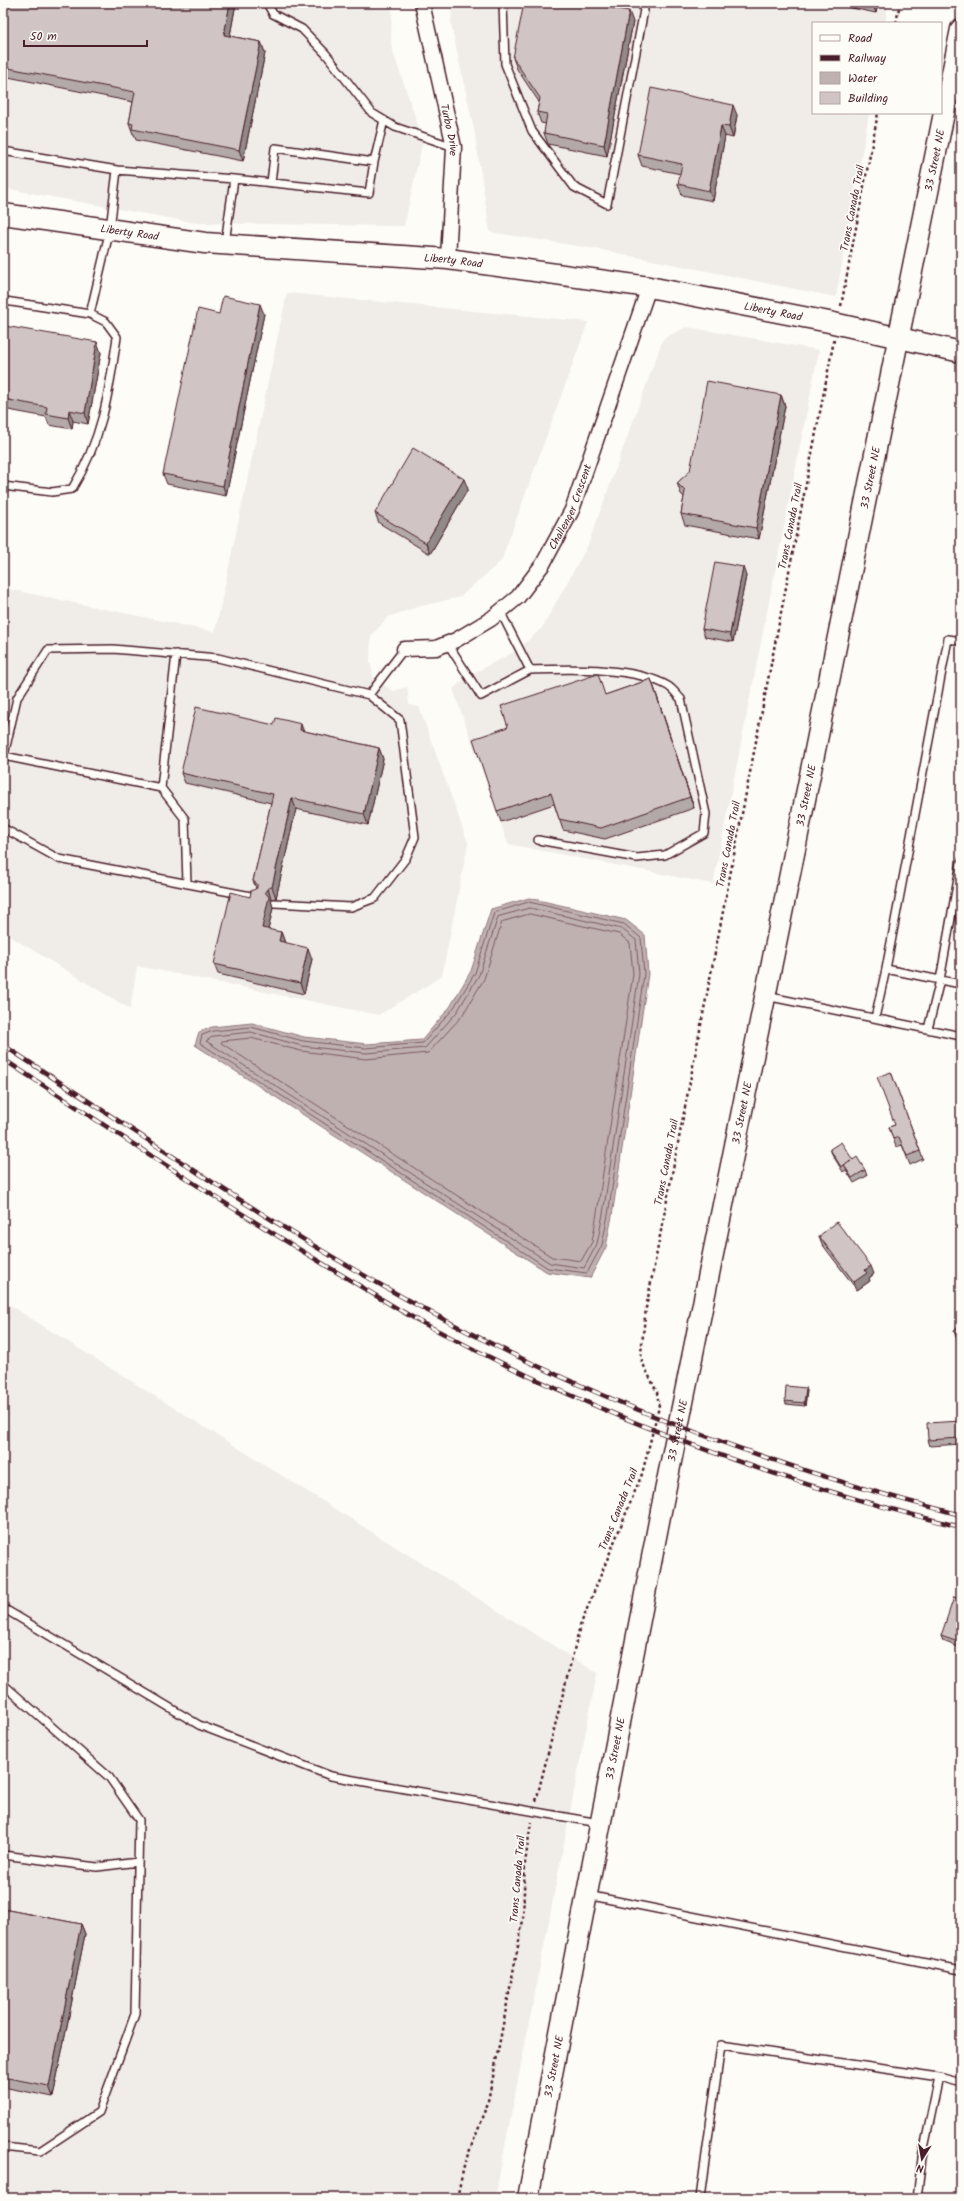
<svg xmlns="http://www.w3.org/2000/svg" width="964" height="2201" viewBox="0 0 964 2201" font-family="Kalam,sans-serif">
	<style>
		.built { fill: #f0ece8 }
		.water { fill: #c0b1b1; stroke: #91777b }
		.lines { fill: none; stroke-linecap: round; stroke-linejoin: round }
		.shore { stroke: #795961; stroke-width: 1 }
		.lane-casing { stroke: #4a1f2b; stroke-width: 10 }
		.street-casing { stroke: #4a1f2b; stroke-width: 17 }
		.secondary-casing { stroke: #4a1f2b; stroke-width: 23 }
		.path { stroke: #4a1f2b; stroke-width: 2.5; stroke-dasharray: 3 3; stroke-linecap: butt }
		.lane { stroke: #fdfcf7; stroke-width: 7 }
		.street { stroke: #fdfcf7; stroke-width: 14 }
		.secondary { stroke: #fdfcf7; stroke-width: 20 }
		.rail-casing { stroke: #4a1f2b; stroke-width: 4.5 }
		.rail { stroke: #fdfcf7; stroke-width: 3; stroke-dasharray: 9; stroke-linecap: butt }
		.wall { fill: #b3a9a9; stroke: #4a1f2b }
		.shaded-wall { fill: #928a89; stroke: #4a1f2b }
		.building { fill: #d0c5c4; stroke: #4a1f2b }
		.labels { text-anchor: middle; stroke-width: 3.5; stroke-linejoin: round; paint-order: stroke }
		.street-label { font-size: 11px; fill: #4a1f2b; stroke: #fdfcf7 }
	</style>
	<rect width="100%" height="100%" fill="#fdfcf7"/>
	<filter id="ink" filterUnits="userSpaceOnUse"><feTurbulence type="fractalNoise" baseFrequency=".025" numOctaves="2"/><feDisplacementMap in="SourceGraphic" scale="8" xChannelSelector="R" yChannelSelector="G"/><feConvolveMatrix kernelMatrix="1 2 1 2 8 2 1 2 1" color-interpolation-filters="sRGB"/></filter>
	<g filter="url(#ink)">
		<path class="built" d="M 3,3 L 392,3 L 391,46 L 423,140 L 404,226 L 196,223 L 3,188 Z
			M 452,3 L 888,3 L 885,23 L 813,23 L 813,113 L 869,113 L 836,297 L 602,250 L 490,232 L 474,129 L 451,24 Z
			M 961,289 L 961,318 L 955,317 Z
			M 287,293 L 588,322 L 501,561 L 460,597 L 417,607 L 388,617 L 371,636 L 370,662 L 374,679 L 393,691 L 407,687 L 409,705 L 419,707 L 468,843 L 442,976 L 379,1015 L 137,966 L 130,1009 L 3,932 L 3,588 L 215,632 Z
			M 686,327 L 819,350 L 713,884 L 508,844 L 453,689 L 468,676 L 516,651 L 542,628 L 588,545 L 663,339 Z
			M 3,1301 L 597,1673 L 495,2198 L 3,2198 Z"/>
		<path class="water" d="M 529,898 L 626,920 L 645,935 L 648,974 L 612,1216 L 606,1247 L 590,1278 L 547,1272 L 195,1045 L 199,1032 L 212,1027 L 252,1023 L 304,1037 L 367,1044 L 422,1040 L 450,1007 L 471,971 L 491,909 Z"/>
		<g class="lines">
			<path class="shore" d="M 529,902 L 624,924 L 641,938 L 644,974 L 608,1215 L 602,1245 L 587,1273 L 548,1268 L 200,1043 L 202,1035 L 213,1031 L 251,1027 L 303,1041 L 366,1048 L 423,1043 L 453,1009 L 475,973 L 494,913 Z
				M 530,908 L 622,929 L 636,940 L 639,974 L 603,1214 L 597,1244 L 584,1268 L 550,1263 L 206,1041 L 214,1036 L 251,1032 L 302,1046 L 366,1053 L 425,1048 L 457,1012 L 479,975 L 498,917 Z
				M 530,914 L 619,934 L 630,943 L 633,974 L 597,1213 L 592,1242 L 581,1261 L 552,1257 L 221,1043 L 222,1041 L 251,1038 L 301,1051 L 366,1059 L 428,1053 L 462,1016 L 484,979 L 502,922 Z"/>
			<g class="lane-casing">
				<path id="lane" d="M 267,3 L 273,14 L 302,29 L 326,54 L 372,113 L 395,127 L 454,147
					M 503,3 L 505,64 L 532,131 L 574,187 L 607,204 L 644,10 L 641,3
					M 3,151 L 117,170
					M 374,162 L 384,120
					M 234,179 L 369,193 L 374,162 L 275,148 L 271,183
					M 3,302 L 5,301 L 90,314 L 106,322 L 117,337 C 109,394 102,440 72,489 L 52,492 L 3,486
					M 90,314 L 110,229 L 117,170 L 234,179 L 225,243
					M 500,611 L 530,670 C 569,669 634,666 668,686 C 673,689 677,695 681,699 L 706,814 L 704,833 L 665,855 L 637,858 L 538,840
					M 961,641 L 948,639 L 886,969 L 940,980 L 961,862
					M 448,644 L 481,696 L 530,670
					M 176,654 L 161,788 L 185,819 L 187,884
					M 4,756 L 161,788
					M 3,760 L 17,698 L 48,650 L 113,649 L 218,658 L 369,695 L 404,649
					M 3,828 L 59,859 L 256,897
					M 274,903 L 351,907 L 375,898 L 406,858 L 415,837 L 400,720 L 369,695
					M 766,996 L 961,1036
					M 875,1018 L 886,969
					M 928,1029 L 940,980 L 961,984
					M 3,1608 L 199,1725 L 331,1776 L 599,1823
					M 3,1684 L 109,1777 L 139,1820 L 135,2014 L 99,2112 L 40,2151 L 3,2147
					M 3,1855 L 97,1867 L 138,1862
					M 587,1895 L 961,1970
					M 939,2077 L 961,2083
					M 700,2198 L 721,2045 L 939,2077 L 922,2158 L 917,2198"/>
			</g>
			<g class="street-casing">
				<g id="street">
					<path id="s1" d="M 422,3 L 454,147 L 448,259"/>
					<path id="s2" d="M 404,649 L 436,648 L 456,640 L 491,619 L 518,597 L 543,564 L 572,510 L 649,287"/>
				</g>
			</g>
			<g class="secondary-casing">
				<g id="secondary">
					<path id="s3" d="M 3,214 L 205,243 L 448,259 L 649,287 L 829,322 L 961,352"/>
					<path id="s4" d="M 528,2198 L 661,1511 L 961,29"/>
				</g>
			</g>
			<path class="path" d="M 896,23 L 900,3
				M 841,306 L 878,113
				M 536,1801 L 580,1626 L 642,1474 L 659,1407 L 657,1392 L 642,1362 L 641,1353 L 646,1308 L 834,340
				M 457,2198 L 465,2162 L 486,2110 L 493,2077 L 523,1920 L 525,1863 L 531,1822"/>
			<use href="#lane" class="lane"/>
			<use href="#street" class="street"/>
			<use href="#secondary" class="secondary"/>
			<g class="rail-casing">
				<path id="rail" d="M 3,1045 C 143,1136 281,1232 428,1311 C 597,1402 775,1468 961,1515
					M 3,1059 C 113,1131 222,1203 335,1271 C 364,1288 393,1307 423,1323 C 593,1414 774,1482 961,1527"/>
			</g>
			<use href="#rail" class="rail"/>
		</g>
		<path class="wall" d="M 3,3 L 236,3 L 230,36 L 261,42 L 265,53 L 243,161 L 136,140 L 134,134 L 133,134 L 129,123 L 133,102 L 3,76 Z
			M 832,3 L 878,3 L 876,13 L 832,4 Z
			M 633,22 L 607,156 L 548,144 L 544,133 L 546,124 L 541,123 L 537,112 L 539,102 L 517,69 L 513,58 Z
			M 737,115 L 733,138 L 725,136 L 713,201 L 682,195 L 678,184 L 681,174 L 642,166 L 638,155 Z
			M 219,314 L 264,314 L 226,496 L 167,484 L 163,474 Z
			M 3,336 L 97,342 L 101,353 L 88,424 L 73,421 L 72,429 L 49,425 L 46,417 L 3,409 Z
			M 781,395 L 785,406 L 759,539 L 685,525 L 681,514 L 684,497 L 681,494 L 677,483 Z
			M 468,489 L 430,554 L 379,523 L 375,513 Z
			M 746,576 L 733,642 L 705,637 L 702,629 Z
			M 651,679 L 694,808 L 605,839 L 563,830 L 554,804 L 501,822 L 497,811 L 605,695 Z
			M 304,731 L 379,748 L 383,759 L 368,825 L 296,809 L 276,898 L 271,899 L 271,900 L 273,908 L 268,930 L 281,932 L 285,943 L 312,959 L 304,994 L 218,974 L 214,964 L 250,897 L 256,888 L 253,881 L 271,803 L 185,783 L 181,773 Z
			M 891,1072 L 923,1159 L 910,1165 L 902,1145 L 896,1147 L 889,1127 L 895,1125 Z
			M 830,1149 L 853,1160 L 865,1170 L 867,1176 L 854,1183 L 846,1170 L 843,1172 L 832,1154 Z
			M 819,1236 L 874,1274 L 869,1278 L 870,1281 L 857,1290 L 822,1244 Z
			M 961,1324 L 961,1342 L 956,1337 L 954,1331 Z
			M 806,1388 L 807,1391 L 805,1406 L 786,1404 L 785,1401 Z
			M 961,1421 L 961,1444 L 930,1446 L 928,1440 Z
			M 961,1599 L 961,1648 L 943,1641 L 941,1636 Z
			M 3,1909 L 81,1924 L 85,1934 L 53,2097 L 3,2087 Z"/>
		<path class="shaded-wall" d="M 230,3 L 236,3 L 228,46 L 224,35 Z
			M 874,3 L 878,3 L 876,13 L 873,5 Z
			M 629,11 L 633,22 L 607,156 L 604,145 Z
			M 261,42 L 265,53 L 243,161 L 239,150 Z
			M 733,105 L 737,115 L 733,138 L 729,127 Z
			M 721,126 L 725,136 L 713,201 L 709,191 Z
			M 260,304 L 264,314 L 226,496 L 223,486 Z
			M 97,342 L 101,353 L 88,424 L 85,413 Z
			M 781,395 L 785,406 L 759,539 L 756,528 Z
			M 69,410 L 73,421 L 72,429 L 68,418 Z
			M 464,479 L 468,489 L 430,554 L 426,543 Z
			M 743,567 L 746,576 L 733,642 L 730,634 Z
			M 651,679 L 655,690 L 694,808 L 690,797 Z
			M 301,724 L 305,735 L 300,730 Z
			M 379,748 L 383,759 L 368,825 L 364,814 Z
			M 292,798 L 296,809 L 276,898 L 272,887 Z
			M 268,888 L 271,899 L 271,900 L 273,908 L 266,939 L 262,928 L 265,892 Z
			M 281,932 L 285,943 L 279,941 Z
			M 308,948 L 312,959 L 304,994 L 300,983 Z
			M 871,1266 L 874,1274 L 869,1278 L 870,1281 L 857,1290 L 854,1282 L 865,1270 Z
			M 806,1388 L 807,1391 L 805,1406 L 804,1403 Z
			M 81,1924 L 85,1934 L 53,2097 L 49,2086 Z"/>
		<path class="building" d="M 3,3 L 230,3 L 224,35 L 261,42 L 239,150 L 132,129 L 133,124 L 129,123 L 135,92 L 3,67 Z
			M 524,3 L 584,3 L 629,11 L 604,145 L 544,133 L 547,114 L 537,112 L 540,98 L 513,58 Z
			M 865,3 L 874,3 L 873,5 Z
			M 651,88 L 733,105 L 729,127 L 721,126 L 709,191 L 678,184 L 682,164 L 638,155 Z
			M 223,296 L 260,304 L 223,486 L 163,474 L 198,309 L 219,314 Z
			M 5,326 L 97,342 L 85,413 L 69,410 L 68,418 L 46,414 L 47,407 L 3,399 L 3,336 Z
			M 707,381 L 781,395 L 756,528 L 681,514 L 685,491 L 677,483 L 690,471 Z
			M 413,448 L 464,479 L 426,543 L 375,513 Z
			M 715,562 L 743,567 L 730,634 L 702,629 Z
			M 598,674 L 605,695 L 651,679 L 690,797 L 601,828 L 559,819 L 551,793 L 497,811 L 473,739 L 508,727 L 501,706 Z
			M 196,707 L 274,725 L 276,718 L 301,724 L 300,730 L 379,748 L 364,814 L 292,798 L 272,887 L 268,888 L 265,892 L 269,897 L 262,928 L 281,932 L 279,941 L 308,948 L 300,983 L 214,964 L 231,892 L 250,897 L 251,891 L 257,888 L 257,884 L 253,881 L 273,794 L 181,773 Z
			M 891,1072 L 920,1151 L 907,1156 L 899,1137 L 893,1139 L 889,1127 L 895,1125 L 877,1077 Z
			M 841,1142 L 853,1160 L 857,1157 L 865,1170 L 852,1178 L 844,1165 L 851,1161 L 841,1167 L 830,1149 Z
			M 837,1222 L 871,1266 L 865,1270 L 867,1273 L 854,1282 L 819,1236 Z
			M 961,1324 L 961,1339 L 954,1331 Z
			M 786,1386 L 806,1388 L 804,1403 L 785,1401 Z
			M 961,1421 L 961,1438 L 928,1440 L 927,1423 Z
			M 954,1597 L 961,1599 L 961,1643 L 941,1636 Z
			M 3,1909 L 81,1924 L 49,2086 L 3,2077 Z"/>
	</g>
	<g class="labels">
		<g class="street-label">
			<text dy="4" stroke="none"><textPath href="#s1" startOffset="130">Turbo Drive</textPath></text>
			<text dy="4" stroke="none"><textPath href="#s4" startOffset="2078">33 Street NE</textPath></text>
			<text transform="translate(852 208) rotate(-79)" y="4">Trans Canada Trail</text>
			<text dy="4" stroke="none"><textPath href="#s3" startOffset="128">Liberty Road</textPath></text>
			<text dy="4" stroke="none"><textPath href="#s3" startOffset="453">Liberty Road</textPath></text>
			<text dy="4" stroke="none"><textPath href="#s3" startOffset="777">Liberty Road</textPath></text>
			<text dy="4" stroke="none"><textPath href="#s4" startOffset="1754">33 Street NE</textPath></text>
			<text dy="4" stroke="none"><textPath href="#s2" startOffset="234">Challenger Crescent</textPath></text>
			<text transform="translate(790 526) rotate(-79)" y="4">Trans Canada Trail</text>
			<text dy="4" stroke="none"><textPath href="#s4" startOffset="1430">33 Street NE</textPath></text>
			<text transform="translate(728 844) rotate(-79)" y="4">Trans Canada Trail</text>
			<text dy="4" stroke="none"><textPath href="#s4" startOffset="1106">33 Street NE</textPath></text>
			<text transform="translate(666 1162) rotate(-79)" y="4">Trans Canada Trail</text>
			<text dy="4" stroke="none"><textPath href="#s4" startOffset="782">33 Street NE</textPath></text>
			<text transform="translate(618 1509) rotate(-68)" y="4">Trans Canada Trail</text>
			<text dy="4" stroke="none"><textPath href="#s4" startOffset="458">33 Street NE</textPath></text>
			<text transform="translate(517 1879) rotate(-85)" y="4">Trans Canada Trail</text>
			<text dy="4" stroke="none"><textPath href="#s4" startOffset="134">33 Street NE</textPath></text>
		</g>
	</g>
	<rect width="964" height="2201" fill="none" stroke="#fdfcf7" stroke-width="16"/>
	<rect x="8" y="8" width="948" height="2185" fill="none" stroke="#4a1f2b" stroke-width="1.5" filter="url(#ink)"/>
	<rect x="812" y="22" width="130" height="92" fill="#fdfcf7" stroke="#b5a4a5"/>
	<rect x="820" y="35" width="20" height="6" fill="#fdfcf7" stroke="#b5a4a5"/>
	<text x="848" y="42" font-size="12" fill="#4a1f2b">Road</text>
	<rect x="820" y="55" width="20" height="6" fill="#4a1f2b" stroke="#b5a4a5"/>
	<text x="848" y="62" font-size="12" fill="#4a1f2b">Railway</text>
	<rect x="820" y="72" width="20" height="12" fill="#c0b1b1" stroke="#b5a4a5"/>
	<text x="848" y="82" font-size="12" fill="#4a1f2b">Water</text>
	<rect x="820" y="92" width="20" height="12" fill="#d0c5c4" stroke="#b5a4a5"/>
	<text x="848" y="102" font-size="12" fill="#4a1f2b">Building</text>
	<g transform="translate(922 2159) rotate(191)" stroke="#fdfcf7" stroke-width="3" paint-order="stroke">
	<path d="M0-3L7 15L0 10L-7 15Z" fill="#4a1f2b"/>
	<text y="-6" font-size="11" font-weight="bold" text-anchor="middle" fill="#4a1f2b">N</text>
	</g>
	<path d="M24 40v6h123v-6" fill="none" stroke="#4a1f2b" stroke-width="2"/>
	<text x="30" y="40" font-size="12" fill="#4a1f2b" stroke="#fdfcf7" stroke-width="3" paint-order="stroke">50 m</text>
</svg>
